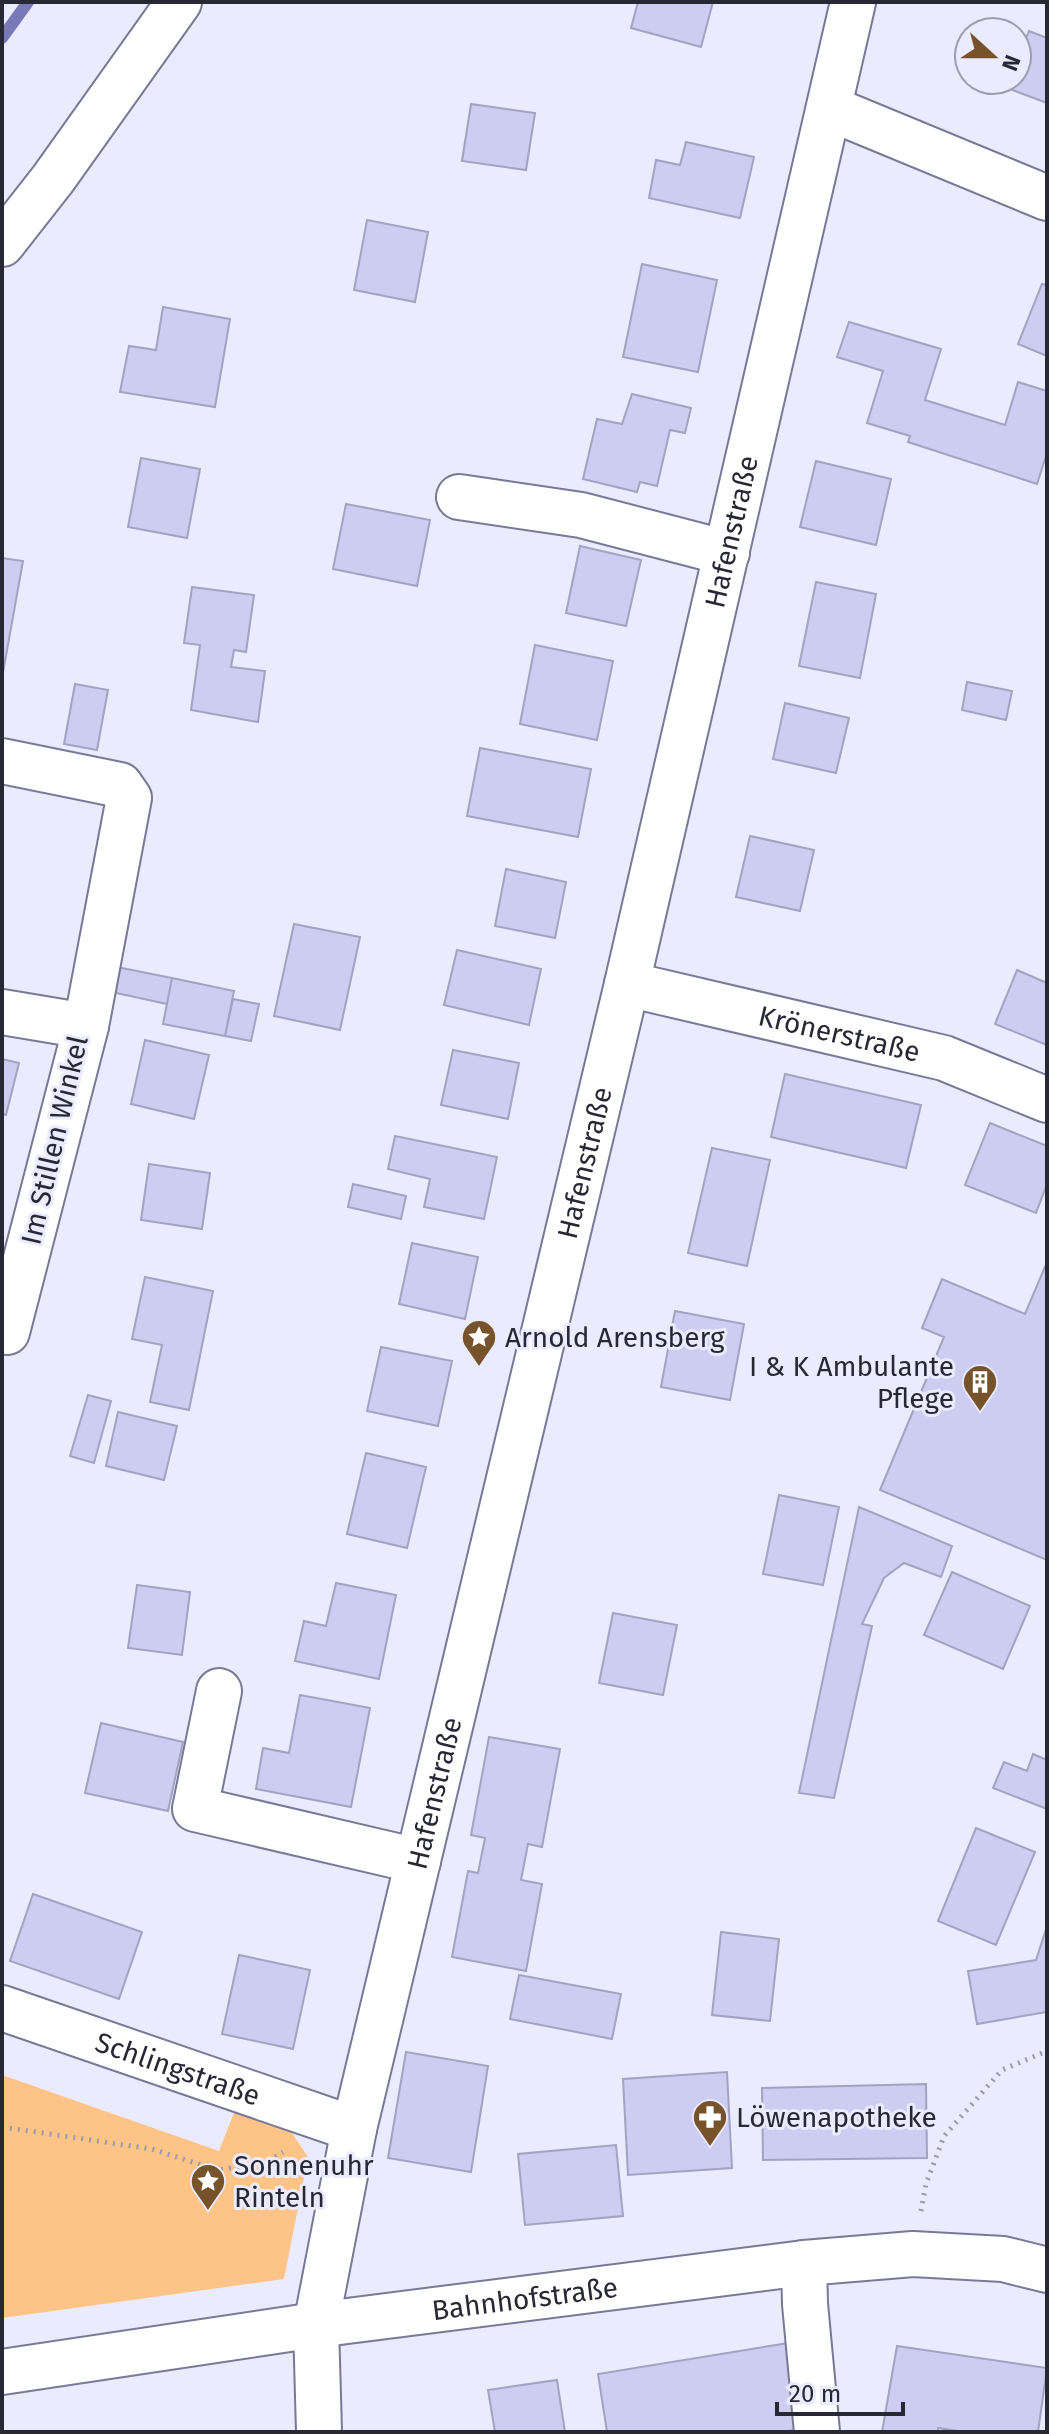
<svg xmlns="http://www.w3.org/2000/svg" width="1049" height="2434" viewBox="0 0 1049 2434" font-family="'Fira Sans',sans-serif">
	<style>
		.green { fill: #fdc387 }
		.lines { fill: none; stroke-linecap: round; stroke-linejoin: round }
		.stream { stroke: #7a79b8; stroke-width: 12 }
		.building { fill: #cccdf0; stroke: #a1a3c0; stroke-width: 2 }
		.minor-casing { stroke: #787995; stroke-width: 48 }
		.major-casing { stroke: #787995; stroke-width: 48 }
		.path { stroke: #9b9bac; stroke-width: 5; stroke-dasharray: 2 6; stroke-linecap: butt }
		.minor { stroke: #fff; stroke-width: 44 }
		.major { stroke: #fff; stroke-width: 44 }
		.labels { text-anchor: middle; stroke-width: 6; stroke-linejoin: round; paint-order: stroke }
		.street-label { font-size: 28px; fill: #282834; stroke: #eaebff }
		.poi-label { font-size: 28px; fill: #282834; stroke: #eaebff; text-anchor: start }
	</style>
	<rect width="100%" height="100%" fill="#eaebff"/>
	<path class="green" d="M 2,2075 L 219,2151 L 239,2100 L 290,2130 L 308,2157 L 284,2279 L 2,2318 Z"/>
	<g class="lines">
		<path class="stream" d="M 2,38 L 28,2"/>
	</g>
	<path class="building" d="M 638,2 L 713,2 L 701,47 L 631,28 Z
		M 1029,31 L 1047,38 L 1047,103 L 1007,88 L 1010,80 L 1017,80 L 1017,62 Z
		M 471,104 L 535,113 L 526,170 L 462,161 Z
		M 686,142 L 754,157 L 740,218 L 649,198 L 656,160 L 680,165 Z
		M 367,220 L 428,232 L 415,302 L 354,290 Z
		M 642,264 L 717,280 L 698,372 L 623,357 Z
		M 1042,284 L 1047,285 L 1047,356 L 1018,344 Z
		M 163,307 L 230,319 L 215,407 L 120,392 L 129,346 L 156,350 Z
		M 849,322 L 941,349 L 925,400 L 1005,425 L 1018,382 L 1047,391 L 1047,453 L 1037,484 L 908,442 L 910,436 L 867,423 L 883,371 L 837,357 Z
		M 632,394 L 691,408 L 685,433 L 670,430 L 657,486 L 640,482 L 637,492 L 583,479 L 597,419 L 622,424 Z
		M 141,458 L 200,469 L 187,538 L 128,527 Z
		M 816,461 L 891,479 L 876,545 L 800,527 Z
		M 346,504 L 430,520 L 417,586 L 333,569 Z
		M 580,546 L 641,560 L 626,626 L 566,613 Z
		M 2,558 L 23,561 L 2,678 Z
		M 816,582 L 876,594 L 860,678 L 799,666 Z
		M 192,587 L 254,595 L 246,652 L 234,650 L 231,667 L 265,671 L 258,722 L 191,710 L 200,645 L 184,643 Z
		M 535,645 L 613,661 L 597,740 L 520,724 Z
		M 967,682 L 1012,691 L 1006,720 L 962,710 Z
		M 75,684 L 108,690 L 97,750 L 64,744 Z
		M 785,703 L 849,718 L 836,773 L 773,759 Z
		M 480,748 L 591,769 L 578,837 L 467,816 Z
		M 750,836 L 814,850 L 800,911 L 736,897 Z
		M 506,869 L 566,882 L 555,938 L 495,926 Z
		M 294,924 L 360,937 L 340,1030 L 274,1016 Z
		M 457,950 L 541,969 L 529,1025 L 444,1005 Z
		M 112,966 L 172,978 L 167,1004 L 107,991 Z
		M 1017,970 L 1047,983 L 1047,1045 L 995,1024 Z
		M 172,978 L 234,991 L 225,1036 L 163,1024 Z
		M 233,999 L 259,1004 L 251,1041 L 225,1036 Z
		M 145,1040 L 209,1055 L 194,1119 L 131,1104 Z
		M 453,1050 L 519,1063 L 508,1119 L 441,1105 Z
		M 2,1059 L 19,1063 L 6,1115 L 2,1114 Z
		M 785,1074 L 921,1105 L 906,1168 L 771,1137 Z
		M 990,1123 L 1047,1146 L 1047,1184 L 1036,1213 L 965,1185 Z
		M 395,1136 L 497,1157 L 484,1219 L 424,1207 L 430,1179 L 388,1169 Z
		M 712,1148 L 770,1160 L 747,1266 L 688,1253 Z
		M 149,1164 L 210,1173 L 202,1229 L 141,1220 Z
		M 353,1184 L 406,1196 L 401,1219 L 348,1207 Z
		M 412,1243 L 478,1257 L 465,1319 L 399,1304 Z
		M 1047,1262 L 1047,1560 L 880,1490 L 944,1337 L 922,1328 L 942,1279 L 1025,1314 Z
		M 145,1277 L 213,1291 L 189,1410 L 150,1402 L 162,1345 L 132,1339 Z
		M 675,1311 L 744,1324 L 730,1400 L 661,1387 Z
		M 381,1347 L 452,1361 L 438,1426 L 367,1411 Z
		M 88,1395 L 111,1401 L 94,1463 L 70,1456 Z
		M 118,1412 L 177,1426 L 164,1480 L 106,1466 Z
		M 366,1453 L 426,1467 L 407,1548 L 347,1534 Z
		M 779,1495 L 839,1507 L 823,1585 L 763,1574 Z
		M 859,1507 L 952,1546 L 941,1577 L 904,1563 L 884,1578 L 862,1624 L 872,1626 L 834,1798 L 799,1793 Z
		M 952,1572 L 1030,1606 L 1003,1669 L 924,1635 Z
		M 336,1583 L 396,1595 L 379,1679 L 295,1661 L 304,1621 L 326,1626 Z
		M 137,1585 L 190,1592 L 182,1655 L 128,1648 Z
		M 613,1613 L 677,1625 L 663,1695 L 599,1683 Z
		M 300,1695 L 370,1708 L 351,1807 L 256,1789 L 263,1748 L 289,1753 Z
		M 101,1723 L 183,1742 L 168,1811 L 85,1793 Z
		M 489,1737 L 560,1749 L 542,1847 L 528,1844 L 521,1880 L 542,1884 L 526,1971 L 452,1957 L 468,1871 L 478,1873 L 485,1838 L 471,1835 Z
		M 1033,1754 L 1047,1760 L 1047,1809 L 993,1788 L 1004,1762 L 1027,1771 Z
		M 976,1828 L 1035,1852 L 996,1945 L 938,1921 Z
		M 33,1894 L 142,1932 L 119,1999 L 10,1961 Z
		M 1047,1926 L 1047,2012 L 977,2024 L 968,1971 L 1036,1960 Z
		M 721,1932 L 779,1939 L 770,2021 L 712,2015 Z
		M 239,1955 L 310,1970 L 293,2049 L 222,2034 Z
		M 519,1975 L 621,1994 L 612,2039 L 510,2019 Z
		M 406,2052 L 488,2066 L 471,2172 L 388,2158 Z
		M 727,2072 L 732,2168 L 628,2175 L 623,2079 Z
		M 926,2084 L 927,2158 L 763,2160 L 762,2088 Z
		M 616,2145 L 623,2216 L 525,2225 L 518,2154 Z
		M 795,2342 L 809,2428 L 781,2432 L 607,2432 L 598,2374 Z
		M 897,2346 L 1047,2368 L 1038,2432 L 964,2432 L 938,2428 L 938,2432 L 882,2432 Z
		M 557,2380 L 565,2432 L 495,2432 L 488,2390 Z"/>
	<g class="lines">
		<g class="minor-casing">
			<g id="minor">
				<path d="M 829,108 L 1047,198"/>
				<path d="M 459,497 L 581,515 L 727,553"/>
				<path d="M 2,761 L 120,785 L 129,798 L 86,1026"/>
				<path id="s1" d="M 627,984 L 944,1058 L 1047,1100"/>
				<path d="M 2,1012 L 86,1026 L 7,1332"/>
				<path d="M 219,1691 L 195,1809 L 418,1861"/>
				<path id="s2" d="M 2,2008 L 354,2129"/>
				<path d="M 804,2263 L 805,2304 L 817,2432"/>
				<path id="s3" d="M 319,2432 L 316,2325 L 354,2129 L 627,984 L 853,2"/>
			</g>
		</g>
		<g class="major-casing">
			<g id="major">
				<path d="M 2,244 L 53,179 L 179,2"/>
				<path id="s4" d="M 2,2372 L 316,2325 L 804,2263 L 913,2254 L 1003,2259 L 1047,2270"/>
			</g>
		</g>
		<path class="path" d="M 2,2127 L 152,2149 L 217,2170 L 264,2163 L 283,2152
			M 921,2211 L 926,2184 L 944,2136 L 1002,2070 L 1047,2051"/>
		<use href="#minor" class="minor"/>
		<use href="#major" class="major"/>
	</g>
	<defs>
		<g id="sight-pin" transform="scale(1.8)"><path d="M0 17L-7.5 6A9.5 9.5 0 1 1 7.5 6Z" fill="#77532c" stroke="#eaebff"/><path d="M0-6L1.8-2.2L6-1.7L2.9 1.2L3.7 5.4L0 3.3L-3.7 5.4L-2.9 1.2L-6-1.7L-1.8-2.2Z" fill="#fff"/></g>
		<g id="building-pin" transform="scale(1.8)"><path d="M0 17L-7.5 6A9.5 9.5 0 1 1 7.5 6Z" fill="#77532c" stroke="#eaebff"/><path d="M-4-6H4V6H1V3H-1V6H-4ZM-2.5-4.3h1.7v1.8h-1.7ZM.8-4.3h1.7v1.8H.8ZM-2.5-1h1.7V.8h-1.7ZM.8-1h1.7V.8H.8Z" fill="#fff"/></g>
		<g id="pharmacy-pin" transform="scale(1.8)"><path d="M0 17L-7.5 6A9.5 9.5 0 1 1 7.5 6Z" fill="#77532c" stroke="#eaebff"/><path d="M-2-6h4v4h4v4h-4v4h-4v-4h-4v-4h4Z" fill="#fff"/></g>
	</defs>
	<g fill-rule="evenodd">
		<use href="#sight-pin" x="479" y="1337"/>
		<use href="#building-pin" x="980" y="1382"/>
		<use href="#pharmacy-pin" x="710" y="2117"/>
		<use href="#sight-pin" x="208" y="2181"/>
	</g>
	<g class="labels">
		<g class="street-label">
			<text dy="10" stroke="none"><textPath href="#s3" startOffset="1948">Hafenstraße</textPath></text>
			<text dy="10" stroke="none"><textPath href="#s1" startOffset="218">Krönerstraße</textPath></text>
			<text transform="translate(54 1140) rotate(-77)" y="10">Im Stillen Winkel</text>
			<text dy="10" stroke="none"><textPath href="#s3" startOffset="1300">Hafenstraße</textPath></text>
			<text dy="10" stroke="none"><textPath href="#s3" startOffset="652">Hafenstraße</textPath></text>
			<text dy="10" stroke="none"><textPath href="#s2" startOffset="186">Schlingstraße</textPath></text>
			<text dy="10" stroke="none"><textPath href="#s4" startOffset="528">Bahnhofstraße</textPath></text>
		</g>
		<g class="poi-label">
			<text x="505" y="1347">Arnold Arensberg</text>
			<text x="954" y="1376" text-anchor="end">I &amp; K Ambulante<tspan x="954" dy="32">Pflege</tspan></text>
			<text x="736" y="2127">Löwenapotheke</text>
			<text x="234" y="2175">Sonnenuhr<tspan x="234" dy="32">Rinteln</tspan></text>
		</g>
	</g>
	<rect width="1049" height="2434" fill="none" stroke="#282834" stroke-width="8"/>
	<g transform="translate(993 56) rotate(111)"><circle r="38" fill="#eaebff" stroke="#9c9dae" stroke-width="2"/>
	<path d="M0-6L14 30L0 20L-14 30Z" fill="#77532c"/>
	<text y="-12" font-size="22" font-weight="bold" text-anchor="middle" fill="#282834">N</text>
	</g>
	<path d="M777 2402v12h126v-12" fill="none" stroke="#282834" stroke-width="4"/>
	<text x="789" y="2402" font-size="24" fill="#282834" stroke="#eaebff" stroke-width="6" paint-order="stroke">20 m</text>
</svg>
